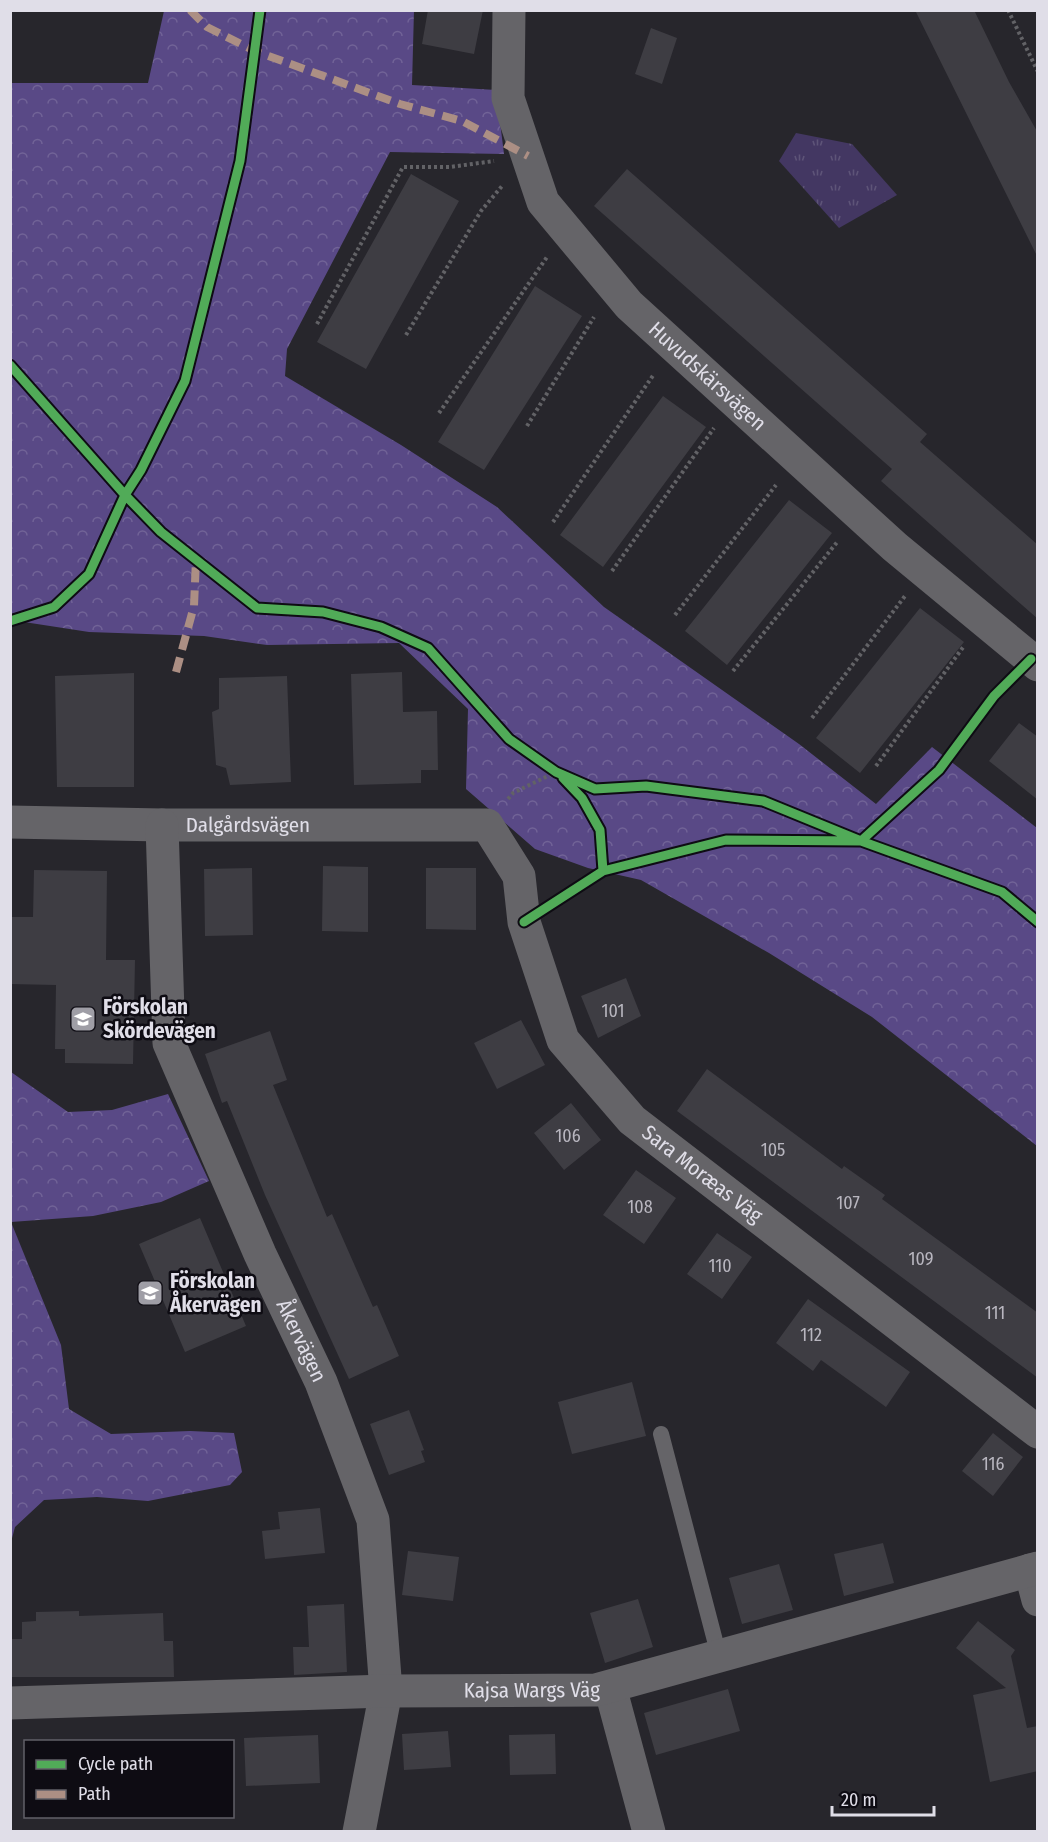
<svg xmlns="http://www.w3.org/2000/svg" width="1048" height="1842" viewBox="0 0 1048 1842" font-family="'Fira Sans Condensed',sans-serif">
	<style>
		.grass { fill: url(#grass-tufts) }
		.forest { fill: url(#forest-crowns) }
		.building { fill: #3e3d43 }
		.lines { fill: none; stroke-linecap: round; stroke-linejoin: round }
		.path { stroke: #626266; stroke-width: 4; stroke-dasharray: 3 3; stroke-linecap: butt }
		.lane { stroke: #656468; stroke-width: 16 }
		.street { stroke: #656468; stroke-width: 33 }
		.quiet { stroke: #ac8f84; stroke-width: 8; stroke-dasharray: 15 8; stroke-linecap: butt }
		.cycleway-casing { stroke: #0e0c13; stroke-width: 13 }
		.cycleway { stroke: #51ab58; stroke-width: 9 }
		.labels { text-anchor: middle; stroke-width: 5; stroke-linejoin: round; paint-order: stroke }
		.number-label { font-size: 18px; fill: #b8b6bf }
		.street-label { font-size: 21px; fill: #e0dee8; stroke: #0e0c13 }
		.poi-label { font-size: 21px; font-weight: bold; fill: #e0dee8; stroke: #0e0c13; text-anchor: start }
	</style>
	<defs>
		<pattern id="grass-tufts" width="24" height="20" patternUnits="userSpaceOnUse" patternTransform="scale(1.5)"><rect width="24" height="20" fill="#433762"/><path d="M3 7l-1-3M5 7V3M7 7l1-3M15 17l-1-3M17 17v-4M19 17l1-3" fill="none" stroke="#5e5478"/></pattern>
		<pattern id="forest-crowns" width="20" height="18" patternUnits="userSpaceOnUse" patternTransform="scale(1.5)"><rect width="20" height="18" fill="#594986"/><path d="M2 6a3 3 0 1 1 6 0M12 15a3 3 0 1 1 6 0" fill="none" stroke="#716397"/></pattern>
	</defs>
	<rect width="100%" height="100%" fill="#27262c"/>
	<path class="grass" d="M 796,133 L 852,144 L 897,195 L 839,228 L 779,161 Z"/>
	<path class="forest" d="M 414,10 L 412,85 L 496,90 L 504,154 L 390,152 L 287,349 L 285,376 L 401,445 L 497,507 L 604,607 L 799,744 L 876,804 L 932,747 L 1037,828 L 1037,1146 L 872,1017 L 769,953 L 641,880 L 588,868 L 535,849 L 466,789 L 468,709 L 399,643 L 267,645 L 204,636 L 89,632 L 11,620 L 10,83 L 148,83 L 164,11 Z
		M 11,1072 L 68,1112 L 112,1110 L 168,1094 L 209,1181 L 161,1202 L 93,1216 L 11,1222 L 61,1345 L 69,1409 L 111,1434 L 190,1431 L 234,1433 L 242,1472 L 230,1485 L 148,1501 L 97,1497 L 44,1500 L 15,1527 L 11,1542 Z"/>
	<path class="building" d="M 428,10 L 483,10 L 474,54 L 422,44 Z
		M 915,10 L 974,10 L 1009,82 L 1038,133 L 1038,258 Z
		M 651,28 L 677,38 L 662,84 L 635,74 Z
		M 627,169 L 927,434 L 920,442 L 1038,545 L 1038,619 L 881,481 L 892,469 L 594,206 Z
		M 411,174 L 459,201 L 366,369 L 317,342 Z
		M 535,286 L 582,316 L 484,470 L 438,442 Z
		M 663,396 L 706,427 L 603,567 L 560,535 Z
		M 789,500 L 832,533 L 727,665 L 685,631 Z
		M 920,608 L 964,642 L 860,773 L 816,738 Z
		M 402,672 L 403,712 L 437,711 L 438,770 L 421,770 L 421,783 L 354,785 L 351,674 Z
		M 134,673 L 134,787 L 57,787 L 55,676 Z
		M 287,676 L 291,782 L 230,785 L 226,768 L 216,765 L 212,712 L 219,709 L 219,678 Z
		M 1019,723 L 1038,737 L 1038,800 L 989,761 Z
		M 323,866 L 368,867 L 368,932 L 322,931 Z
		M 252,868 L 253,935 L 205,936 L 204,869 Z
		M 426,868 L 476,868 L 476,930 L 426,929 Z
		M 34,870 L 107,871 L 106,960 L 135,960 L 133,1064 L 65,1063 L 65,1049 L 55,1049 L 56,985 L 10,984 L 10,917 L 33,917 Z
		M 626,978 L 641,1016 L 598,1038 L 581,996 Z
		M 521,1020 L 545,1065 L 497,1089 L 474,1043 Z
		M 270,1031 L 287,1080 L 273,1085 L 327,1217 L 332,1214 L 373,1307 L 377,1305 L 399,1356 L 349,1379 L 265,1195 L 227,1101 L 222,1103 L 205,1054 Z
		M 707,1069 L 842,1169 L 844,1166 L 885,1195 L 882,1199 L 1038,1313 L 1038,1378 L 677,1111 Z
		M 571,1103 L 601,1140 L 564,1170 L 534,1133 Z
		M 636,1170 L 676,1198 L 644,1244 L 603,1215 Z
		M 200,1218 L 246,1326 L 185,1352 L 139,1244 Z
		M 717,1233 L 752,1257 L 722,1299 L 687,1274 Z
		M 808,1299 L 910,1372 L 886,1407 L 821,1360 L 813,1371 L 776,1343 Z
		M 632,1382 L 646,1436 L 572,1454 L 558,1402 Z
		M 409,1410 L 424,1450 L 421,1451 L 425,1462 L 389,1475 L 370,1424 Z
		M 993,1433 L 1023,1457 L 993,1496 L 962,1471 Z
		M 320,1508 L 325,1553 L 265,1559 L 262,1531 L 280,1529 L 278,1512 Z
		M 883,1543 L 894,1583 L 844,1596 L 834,1554 Z
		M 408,1551 L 459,1557 L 453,1601 L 402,1595 Z
		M 779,1564 L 793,1610 L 742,1624 L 729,1578 Z
		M 638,1599 L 653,1647 L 605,1663 L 590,1613 Z
		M 344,1604 L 347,1672 L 294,1675 L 293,1647 L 309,1647 L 307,1606 Z
		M 79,1611 L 79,1616 L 163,1613 L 164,1641 L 173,1641 L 174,1677 L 10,1677 L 10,1639 L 22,1639 L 22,1622 L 36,1621 L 36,1612 Z
		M 978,1621 L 1015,1650 L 1011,1656 L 1027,1728 L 1038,1726 L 1038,1771 L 990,1782 L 973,1695 L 1006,1688 L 956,1648 Z
		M 728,1689 L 740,1731 L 656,1755 L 644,1713 Z
		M 448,1731 L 451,1767 L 404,1770 L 402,1734 Z
		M 555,1734 L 556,1774 L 510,1775 L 509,1735 Z
		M 318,1735 L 320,1783 L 246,1786 L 244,1738 Z"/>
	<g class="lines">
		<path class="path" d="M 1008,10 L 1038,72
			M 317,324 L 403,167 L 450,167 L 494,161
			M 406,335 L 481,211 L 502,186
			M 439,413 L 547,257
			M 527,426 L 594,317
			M 553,522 L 654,374
			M 612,571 L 714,428
			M 675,615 L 776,485
			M 733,671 L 838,541
			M 812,718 L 905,596
			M 876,766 L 964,646
			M 508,799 L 513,793 L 556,772"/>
		<path class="lane" d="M 661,1434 L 719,1656"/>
		<g class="street">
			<path id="s1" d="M 509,10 L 508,98 L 543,202 L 629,305 L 895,547 L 1038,665"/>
			<path id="s2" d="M 10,822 L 162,825 L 487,825 L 519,876 L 524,922 L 563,1040 L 632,1120 L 1038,1432"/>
			<path id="s3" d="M 162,825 L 169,1043 L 260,1254 L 321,1382 L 373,1520 L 386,1691 L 359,1832"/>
			<path d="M 1030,1570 L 1038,1600"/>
			<path d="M 610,1687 L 649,1832"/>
			<path id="s4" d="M 10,1703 L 386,1691 L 596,1690 L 1038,1568"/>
		</g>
		<path class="quiet" d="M 190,10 L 207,27 L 255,51 L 400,104 L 462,121 L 528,156
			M 176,672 L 194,606 L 196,559"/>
		<g class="cycleway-casing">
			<path id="cycleway" d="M 10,365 L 125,495 L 161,532 L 257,608 L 323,612 L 381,627 L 428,648 L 509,739 L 556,772 L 595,789 L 646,786 L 763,801 L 861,841 L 1002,892 L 1038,922
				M 10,621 L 54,607 L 89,574 L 125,495 L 141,470 L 185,381 L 240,161 L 260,10
				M 563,778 L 582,798 L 600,830 L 603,871
				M 524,922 L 603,871 L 726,840 L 861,841 L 939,770 L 994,696 L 1031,659"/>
		</g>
		<use href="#cycleway" class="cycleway"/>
	</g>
	<defs>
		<g id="school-square" transform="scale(1.35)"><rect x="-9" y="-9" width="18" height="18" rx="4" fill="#9f9ea6" stroke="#0e0c13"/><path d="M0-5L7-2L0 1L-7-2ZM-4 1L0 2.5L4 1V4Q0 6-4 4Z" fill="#fff"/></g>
	</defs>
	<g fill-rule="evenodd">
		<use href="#school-square" x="83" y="1019"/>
		<use href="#school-square" x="150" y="1293"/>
	</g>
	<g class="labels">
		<g class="number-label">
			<text x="613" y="1017">101</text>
			<text x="568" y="1142">106</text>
			<text x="773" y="1156">105</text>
			<text x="848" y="1209">107</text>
			<text x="640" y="1213">108</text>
			<text x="921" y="1265">109</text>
			<text x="720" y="1272">110</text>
			<text x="995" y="1319">111</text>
			<text x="811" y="1341">112</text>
			<text x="993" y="1470">116</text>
		</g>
		<g class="street-label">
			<text dy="7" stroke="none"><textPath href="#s1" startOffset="438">Huvudskärsvägen</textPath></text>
			<text dy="7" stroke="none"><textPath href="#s2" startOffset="238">Dalgårdsvägen</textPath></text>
			<text dy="7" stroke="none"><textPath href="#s2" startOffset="902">Sara Moræas Väg</textPath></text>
			<text dy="7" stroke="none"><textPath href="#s3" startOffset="544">Åkervägen</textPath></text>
			<text dy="7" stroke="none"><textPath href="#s4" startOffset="522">Kajsa Wargs Väg</textPath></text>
		</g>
		<g class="poi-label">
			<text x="103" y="1014">Förskolan<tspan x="103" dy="24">Skördevägen</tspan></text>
			<text x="170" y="1288">Förskolan<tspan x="170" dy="24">Åkervägen</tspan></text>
		</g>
	</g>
	<rect width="1048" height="1842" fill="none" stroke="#e0dee8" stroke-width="24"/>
	<rect x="24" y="1740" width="210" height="78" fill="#0e0c13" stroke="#626068" stroke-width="1.5"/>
	<rect x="36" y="1760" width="30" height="9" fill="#51ab58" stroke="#626068" stroke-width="1.5"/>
	<text x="78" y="1770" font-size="18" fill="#e0dee8">Cycle path</text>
	<rect x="36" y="1790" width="30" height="9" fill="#ac8f84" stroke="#626068" stroke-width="1.5"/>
	<text x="78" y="1800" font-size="18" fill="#e0dee8">Path</text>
	<path d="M832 1806v9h102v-9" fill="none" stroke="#e0dee8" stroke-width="3"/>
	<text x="841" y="1806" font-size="18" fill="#e0dee8" stroke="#0e0c13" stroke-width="4.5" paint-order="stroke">20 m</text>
</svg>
